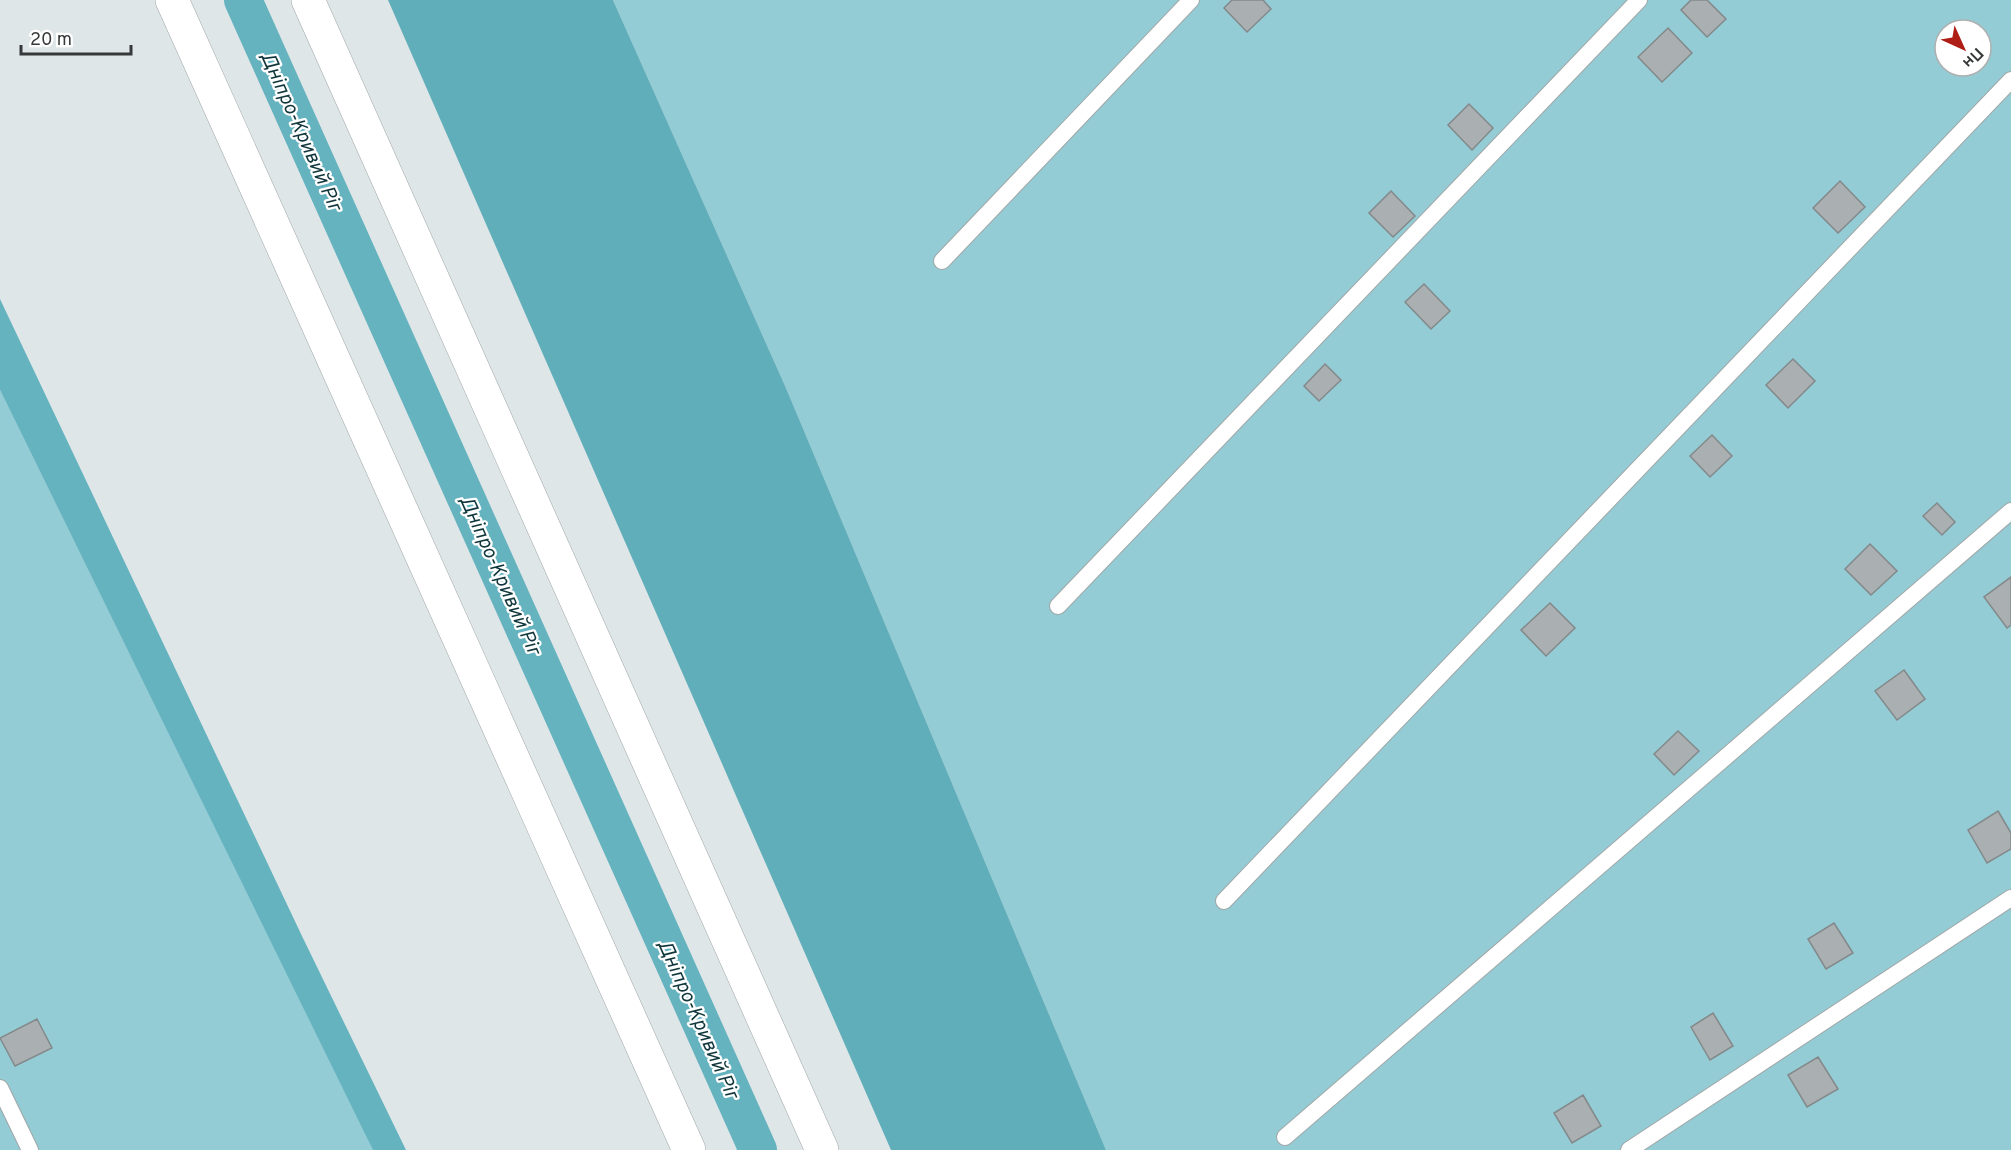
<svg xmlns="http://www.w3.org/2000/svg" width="2011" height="1150" viewBox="0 0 2011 1150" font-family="Overpass,sans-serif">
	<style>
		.green { fill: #94ccd5; fill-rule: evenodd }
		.forest { fill: #61aebb }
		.water { fill: #66b3c0 }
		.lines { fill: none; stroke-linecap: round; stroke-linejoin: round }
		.canal { stroke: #66b3c0; stroke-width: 38 }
		.building { fill: #aab0b1; stroke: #83898a; stroke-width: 1.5 }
		.service-casing { stroke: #a0a7a8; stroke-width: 18 }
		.minor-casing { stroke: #a0a7a8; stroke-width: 34 }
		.service { stroke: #fff; stroke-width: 16 }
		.minor { stroke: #fff; stroke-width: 33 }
		.labels { text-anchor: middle; stroke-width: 4.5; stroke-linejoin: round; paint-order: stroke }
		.water-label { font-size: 20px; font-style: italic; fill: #11373d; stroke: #fff }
	</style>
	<rect width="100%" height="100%" fill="#dfe6e7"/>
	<path class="green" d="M 613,0 L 2011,0 L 2011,1150 L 1106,1150 L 786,388 ZM 1945,30 L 1981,30 L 1981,66 L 1945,66 Z
		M 0,390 L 366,1134 L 373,1150 L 0,1150 Z"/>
	<path class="forest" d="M 388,0 L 613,0 L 786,388 L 1106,1150 L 891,1150 Z"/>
	<path class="water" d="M 0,299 L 301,934 L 406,1150 L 373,1150 L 0,390 Z"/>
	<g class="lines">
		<path class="canal" d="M 243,0 L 758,1150"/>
	</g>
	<path class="building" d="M 1232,0 L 1263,0 L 1271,9 L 1247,32 L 1224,8 Z
		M 1691,0 L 1707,0 L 1726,19 L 1707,37 L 1681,10 Z
		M 1668,28 L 1692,53 L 1662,82 L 1638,57 Z
		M 1469,104 L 1493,128 L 1472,150 L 1448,125 Z
		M 1840,181 L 1865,207 L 1838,233 L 1813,208 Z
		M 1391,191 L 1415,216 L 1393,237 L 1369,213 Z
		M 1424,284 L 1450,311 L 1431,329 L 1405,302 Z
		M 1793,359 L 1815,381 L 1788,408 L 1766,385 Z
		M 1325,364 L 1341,380 L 1319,401 L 1304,386 Z
		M 1712,435 L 1732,456 L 1710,477 L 1690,456 Z
		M 1937,503 L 1955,522 L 1942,535 L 1923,516 Z
		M 1870,544 L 1897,571 L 1871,595 L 1845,569 Z
		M 2011,577 L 2011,625 L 2007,628 L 1984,597 Z
		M 1550,603 L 1575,628 L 1546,656 L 1521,630 Z
		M 1904,670 L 1925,699 L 1897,720 L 1875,691 Z
		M 1678,731 L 1699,751 L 1674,775 L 1654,754 Z
		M 1998,811 L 2011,833 L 2011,849 L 1987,863 L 1968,830 Z
		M 1834,923 L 1853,953 L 1826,969 L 1808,939 Z
		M 1713,1013 L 1733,1046 L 1710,1060 L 1691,1027 Z
		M 37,1019 L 52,1048 L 15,1066 L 0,1038 Z
		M 1818,1057 L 1838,1089 L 1807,1107 L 1788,1075 Z
		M 1583,1095 L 1601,1126 L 1572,1143 L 1554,1113 Z"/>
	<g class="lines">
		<g class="service-casing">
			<path id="service" d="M 942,261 L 1191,0
				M 1058,606 L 1639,0
				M 1224,901 L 2011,80
				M 0,1088 L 30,1150
				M 1285,1137 L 2011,511
				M 1629,1150 L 2011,898"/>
		</g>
		<g class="minor-casing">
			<path id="minor" d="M 172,0 L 689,1150
				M 308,0 L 822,1150"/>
		</g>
		<use href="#service" class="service"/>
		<use href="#minor" class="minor"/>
	</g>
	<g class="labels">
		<g class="water-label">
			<text transform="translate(302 131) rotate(66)" y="7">Дніпро-Кривий Ріг</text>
			<text transform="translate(501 575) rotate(66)" y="7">Дніпро-Кривий Ріг</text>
			<text transform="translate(699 1019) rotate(66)" y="7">Дніпро-Кривий Ріг</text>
		</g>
	</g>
	<g transform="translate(1963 48) rotate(135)"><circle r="28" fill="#ffffff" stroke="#afafb0" stroke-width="1.5"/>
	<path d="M0-4.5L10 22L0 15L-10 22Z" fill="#ae1e16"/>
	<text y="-9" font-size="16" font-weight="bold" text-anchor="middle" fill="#363839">Пн</text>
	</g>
	<path d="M21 45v9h110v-9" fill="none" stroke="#363839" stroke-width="3"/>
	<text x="30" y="45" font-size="18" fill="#363839" stroke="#ffffff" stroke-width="4.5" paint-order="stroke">20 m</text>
</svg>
